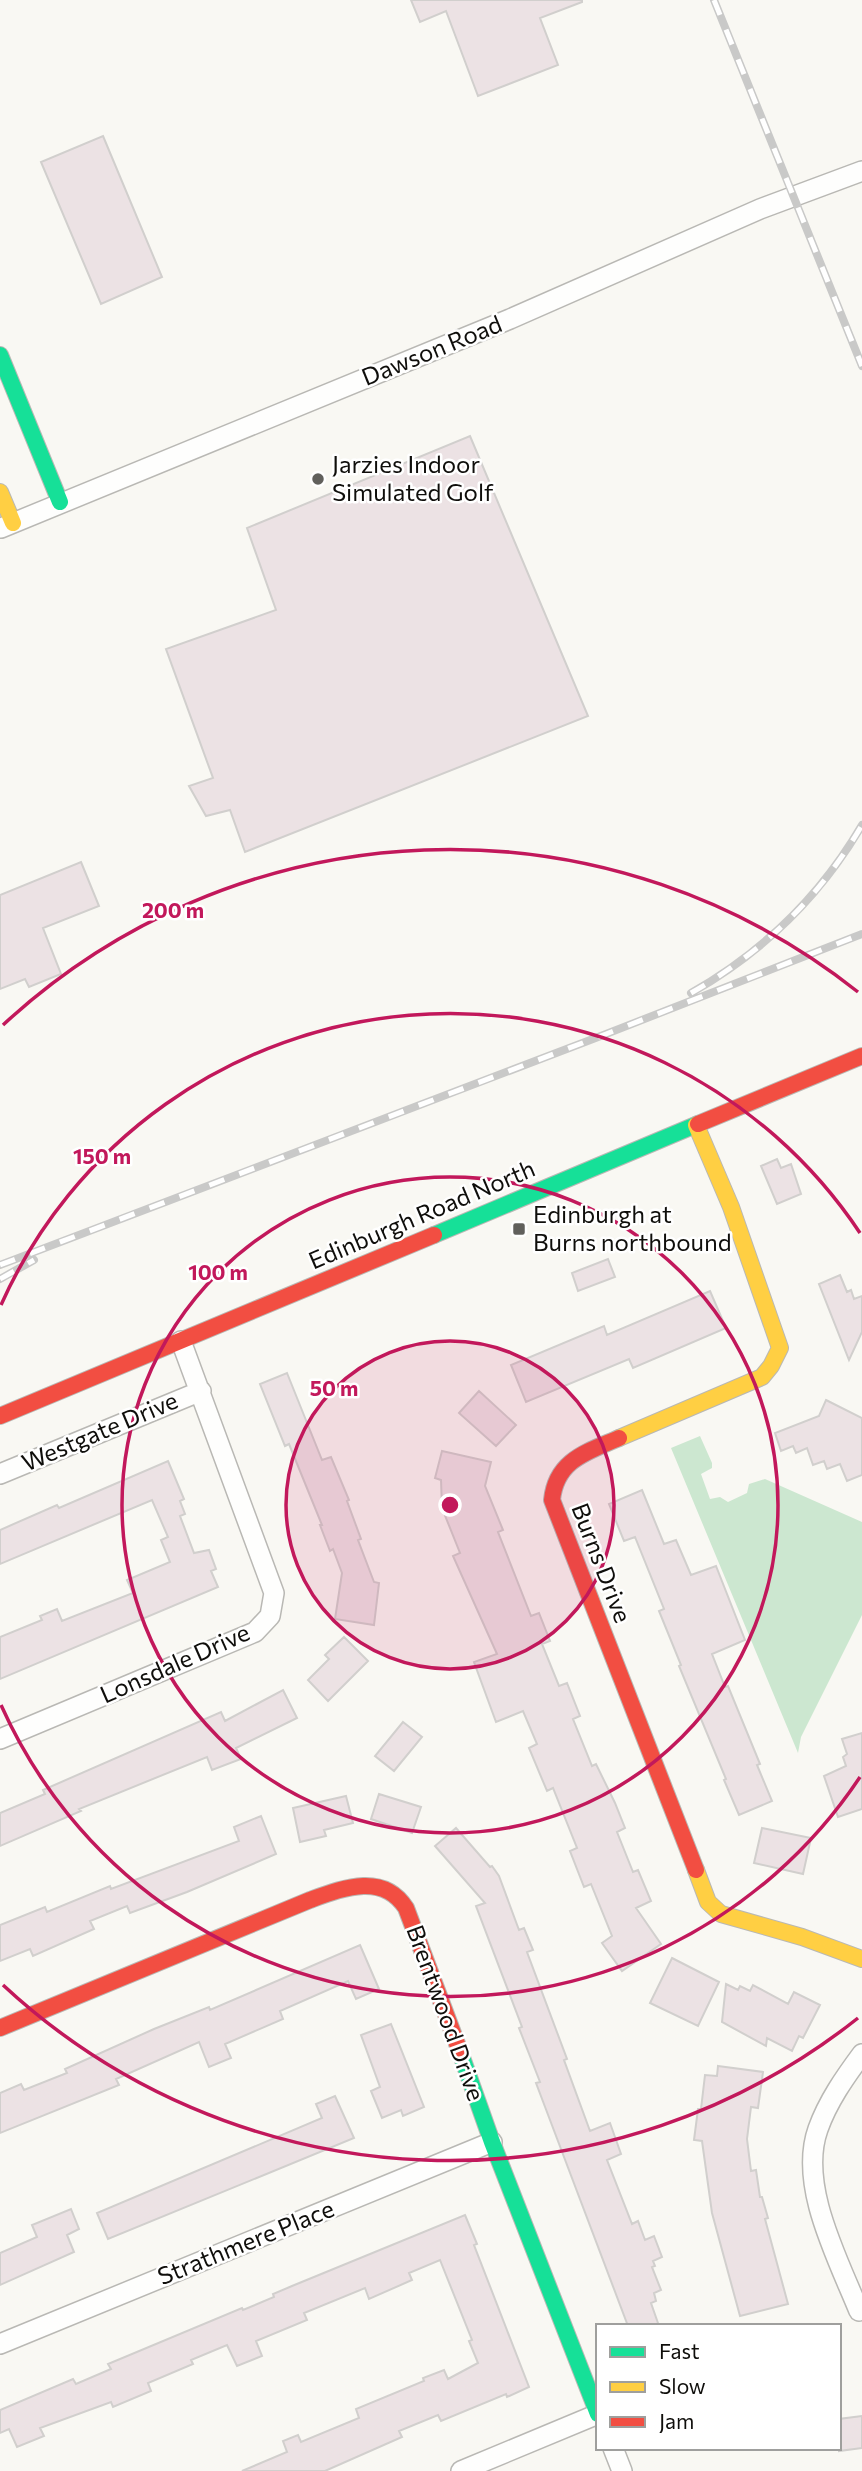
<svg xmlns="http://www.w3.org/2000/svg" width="862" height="2471" viewBox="0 0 862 2471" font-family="Commissioner,sans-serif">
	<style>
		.green { fill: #cce7d0 }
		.building { fill: #ece2e4; stroke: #d1cfcd; stroke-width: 2 }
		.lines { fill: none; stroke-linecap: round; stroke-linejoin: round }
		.street-casing { stroke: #b9b8b4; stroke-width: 22 }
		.fast-casing { stroke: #b9b8b4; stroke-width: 18 }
		.slow-casing { stroke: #b9b8b4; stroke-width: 18 }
		.jam-casing { stroke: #b9b8b4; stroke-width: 18 }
		.street { stroke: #fefefd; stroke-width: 19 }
		.fast { stroke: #16e098; stroke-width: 16 }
		.slow { stroke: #ffcf43; stroke-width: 16 }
		.jam { stroke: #f24e42; stroke-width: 16 }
		.rail-casing { stroke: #c9c9c8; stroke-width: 8 }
		.rail { stroke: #fff; stroke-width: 5; stroke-dasharray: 16; stroke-linecap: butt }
		.ring { fill: none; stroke: #c2185b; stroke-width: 3.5 }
		.poi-dot { fill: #61605c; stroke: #fff; stroke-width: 2.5 }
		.labels { text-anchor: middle; stroke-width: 5; stroke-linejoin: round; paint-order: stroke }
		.street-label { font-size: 24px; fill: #0f0e0b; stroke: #fff }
		.poi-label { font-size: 24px; fill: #0f0e0b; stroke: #fff; text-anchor: start }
		.centre { fill: #c2185b; stroke: #fff; stroke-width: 3.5 }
		.ring-label { font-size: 21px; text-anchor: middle; font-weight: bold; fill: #c2185b; stroke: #fff; stroke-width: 5; stroke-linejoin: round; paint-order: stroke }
	</style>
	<rect width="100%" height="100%" fill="#f9f8f3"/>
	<path class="green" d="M 700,1436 L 712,1463 L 712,1468 L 701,1474 L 710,1499 L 720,1497 L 728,1502 L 747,1493 L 749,1484 L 765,1479 L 862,1522 L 862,1615 L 801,1737 L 798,1753 L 671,1448 Z"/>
	<path class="building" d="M 411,0 L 582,0 L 582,2 L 540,18 L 558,65 L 478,96 L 446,11 L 420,22 Z
		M 103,136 L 162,277 L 101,304 L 41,162 Z
		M 470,436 L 588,716 L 245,852 L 230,810 L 206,816 L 189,786 L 213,778 L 166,649 L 276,610 L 247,528 Z
		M 81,862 L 99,906 L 43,928 L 61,974 L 29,987 L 25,979 L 0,989 L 0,895 Z
		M 777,1159 L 781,1168 L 791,1164 L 801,1194 L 777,1204 L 761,1166 Z
		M 608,1259 L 615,1277 L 578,1291 L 572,1273 Z
		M 840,1275 L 847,1292 L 851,1290 L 854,1299 L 862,1296 L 862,1332 L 849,1360 L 819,1284 Z
		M 710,1291 L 726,1328 L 633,1368 L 629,1359 L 526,1402 L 511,1365 L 604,1326 L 607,1335 Z
		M 287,1373 L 322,1460 L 331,1457 L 349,1500 L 347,1501 L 361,1539 L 358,1540 L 374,1582 L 379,1583 L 374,1625 L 335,1619 L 342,1573 L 333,1549 L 330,1551 L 320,1525 L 322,1525 L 289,1444 L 285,1446 L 260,1384 Z
		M 479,1391 L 516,1425 L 496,1446 L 459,1413 Z
		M 826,1400 L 862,1418 L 862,1475 L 847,1481 L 840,1464 L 827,1469 L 824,1461 L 813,1465 L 807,1448 L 796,1453 L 793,1446 L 781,1451 L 775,1433 L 819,1416 Z
		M 442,1451 L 491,1462 L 485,1486 L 503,1530 L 498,1532 L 531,1616 L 539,1613 L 550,1641 L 542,1644 L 559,1686 L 567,1683 L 580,1716 L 573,1719 L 592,1766 L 596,1764 L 615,1803 L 625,1828 L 617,1832 L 633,1872 L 638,1870 L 651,1901 L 636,1908 L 661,1944 L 622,1971 L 602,1943 L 612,1936 L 591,1884 L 584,1887 L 570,1851 L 577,1848 L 553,1788 L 547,1791 L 529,1748 L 537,1744 L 523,1711 L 496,1722 L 474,1662 L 497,1654 L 453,1556 L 460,1553 L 442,1508 L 441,1480 L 435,1478 Z
		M 168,1461 L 184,1499 L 180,1501 L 185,1514 L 180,1516 L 194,1553 L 209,1550 L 216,1569 L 211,1571 L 218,1587 L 0,1679 L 0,1637 L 42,1620 L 40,1616 L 57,1609 L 62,1621 L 133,1593 L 127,1580 L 170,1562 L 161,1540 L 168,1537 L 152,1500 L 0,1564 L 0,1530 L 57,1505 L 59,1508 Z
		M 642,1490 L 664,1544 L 676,1540 L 691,1575 L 716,1566 L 745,1640 L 712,1654 L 725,1687 L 728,1686 L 760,1764 L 757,1765 L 772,1801 L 739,1815 L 724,1780 L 726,1779 L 679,1666 L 681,1665 L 659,1611 L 664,1609 L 635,1537 L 624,1541 L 609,1504 Z
		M 344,1637 L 368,1661 L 328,1701 L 308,1680 L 329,1659 L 325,1655 Z
		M 283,1690 L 297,1718 L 236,1748 L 241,1759 L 212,1770 L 207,1757 L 79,1809 L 81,1811 L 0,1846 L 0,1813 L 45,1794 L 43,1790 L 221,1712 L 225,1721 Z
		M 403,1722 L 422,1737 L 394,1771 L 375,1756 Z
		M 862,1733 L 862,1809 L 838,1817 L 824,1776 L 846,1766 L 843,1757 L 847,1754 L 842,1739 Z
		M 379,1794 L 421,1807 L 412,1833 L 371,1819 Z
		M 346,1796 L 353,1823 L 324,1830 L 326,1836 L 300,1842 L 293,1808 Z
		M 261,1816 L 276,1854 L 187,1892 L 130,1913 L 127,1906 L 90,1921 L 94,1929 L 33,1956 L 30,1949 L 0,1961 L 0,1925 L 45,1907 L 47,1912 L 110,1886 L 111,1889 L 239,1841 L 234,1827 Z
		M 456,1828 L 490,1867 L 492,1866 L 499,1876 L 519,1930 L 524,1928 L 533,1950 L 527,1952 L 567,2059 L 564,2060 L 590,2131 L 610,2123 L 621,2154 L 607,2160 L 632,2224 L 638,2221 L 645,2240 L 654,2236 L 662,2257 L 653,2261 L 655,2266 L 652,2267 L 661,2290 L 654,2293 L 656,2301 L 651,2303 L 659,2326 L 628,2326 L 536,2083 L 540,2082 L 519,2028 L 522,2027 L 476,1906 L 485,1903 L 435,1846 Z
		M 762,1828 L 811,1838 L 803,1874 L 754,1863 Z
		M 360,1945 L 379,1989 L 356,1999 L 348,1981 L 280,2011 L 283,2019 L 225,2044 L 231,2058 L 209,2067 L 199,2042 L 116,2079 L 119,2085 L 0,2133 L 0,2093 L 21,2084 L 24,2090 L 67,2073 L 65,2069 L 154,2029 L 209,2007 L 210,2010 Z
		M 672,1958 L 719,1982 L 698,2026 L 650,2003 Z
		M 726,1984 L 738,1990 L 740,1986 L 750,1991 L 753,1985 L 788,2004 L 794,1992 L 820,2005 L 803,2038 L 799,2036 L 792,2051 L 767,2038 L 766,2046 L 722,2022 Z
		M 391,2024 L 424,2107 L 403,2116 L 401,2110 L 382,2118 L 371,2091 L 380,2087 L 361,2035 Z
		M 718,2066 L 763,2072 L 758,2108 L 751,2107 L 747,2139 L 751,2171 L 756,2170 L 760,2197 L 762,2197 L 768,2218 L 765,2219 L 788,2304 L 740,2316 L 712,2213 L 702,2141 L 694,2140 L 698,2109 L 701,2109 L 705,2075 L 717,2076 Z
		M 335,2096 L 354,2138 L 108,2239 L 97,2213 L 322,2118 L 316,2104 Z
		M 71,2209 L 79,2229 L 67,2235 L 74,2252 L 0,2285 L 0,2253 L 37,2237 L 32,2225 Z
		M 465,2215 L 477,2244 L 474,2245 L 529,2387 L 507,2397 L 506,2394 L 441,2421 L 438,2415 L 399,2431 L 402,2437 L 325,2471 L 242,2471 L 287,2452 L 283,2441 L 298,2435 L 301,2442 L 359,2418 L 356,2409 L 424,2381 L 423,2378 L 444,2370 L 448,2379 L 478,2363 L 469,2341 L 472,2340 L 440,2260 L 409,2273 L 412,2280 L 369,2299 L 365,2288 L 304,2313 L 307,2320 L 256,2341 L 262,2356 L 237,2366 L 227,2345 L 191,2360 L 193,2364 L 148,2383 L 151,2391 L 113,2407 L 111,2402 L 40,2428 L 44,2436 L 17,2447 L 9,2429 L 0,2433 L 0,2410 L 73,2379 L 76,2384 L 111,2369 L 108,2364 L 242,2308 L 243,2310 L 274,2297 L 273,2294 L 292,2286 Z
		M 862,2416 L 862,2448 L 839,2451 L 839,2419 Z"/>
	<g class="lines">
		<g class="street-casing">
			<path id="street" d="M 1,528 L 510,319 L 760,209 L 862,171
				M 0,1474 L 201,1391
				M 0,1739 L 255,1632 L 270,1616 L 274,1593 L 181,1341
				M 859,2311 C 838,2259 798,2185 818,2129 C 828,2101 845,2077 862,2054
				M 0,2344 L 492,2142
				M 613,2448 L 622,2471
				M 461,2471 L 598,2414"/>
		</g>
		<g class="fast-casing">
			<path id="fast" d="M 0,355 L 60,502
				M 434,1235 L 698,1124
				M 459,2049 L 492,2142 L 598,2414"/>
		</g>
		<g class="slow-casing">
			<path id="slow" d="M 0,492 L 13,523
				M 619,1438 L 762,1377 L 771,1366 L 780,1348 L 731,1207 L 696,1125
				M 696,1870 L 708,1902 L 721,1914 L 802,1937 L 862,1959"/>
		</g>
		<g class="jam-casing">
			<path id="jam" d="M 698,1124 L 862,1056
				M 0,1416 L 434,1235
				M 619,1438 C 587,1452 556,1460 552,1500 L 696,1870
				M 0,2028 L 310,1900 C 343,1888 383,1872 406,1908 L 459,2049"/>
		</g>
		<use href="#street" class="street"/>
		<use href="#fast" class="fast"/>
		<use href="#slow" class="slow"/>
		<use href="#jam" class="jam"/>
		<g class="rail-casing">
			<path id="rail" d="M 714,0 L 862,366
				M 691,993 C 763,952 820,897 862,825
				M 0,1265 L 606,1034 L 862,934
				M 0,1279 L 34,1260"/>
		</g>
		<use href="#rail" class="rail"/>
	</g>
	<circle cx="450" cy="1505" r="164" fill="#c2185b" fill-opacity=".12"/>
	<g class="ring">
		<circle cx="450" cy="1505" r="164"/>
		<circle cx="450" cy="1505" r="328"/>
		<path d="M860 1777A492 492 0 0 1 1 1705M1 1305A492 492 0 0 1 860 1233"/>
		<path d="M858 2018A656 656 0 0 1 3 1985M3 1025A656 656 0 0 1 858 992"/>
	</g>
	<g class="poi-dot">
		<circle cx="318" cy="479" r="7"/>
		<rect x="512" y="1222" width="14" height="14" rx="3.5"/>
	</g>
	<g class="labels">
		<g class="street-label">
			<text transform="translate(432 351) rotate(-22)" y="8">Dawson Road</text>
			<text transform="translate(422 1215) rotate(-23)" y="8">Edinburgh Road North</text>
			<text transform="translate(100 1432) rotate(-23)" y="8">Westgate Drive</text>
			<text transform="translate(601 1563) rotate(69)" y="8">Burns Drive</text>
			<text transform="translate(175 1664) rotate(-24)" y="8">Lonsdale Drive</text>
			<text transform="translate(445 2013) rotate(70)" y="8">Brentwood Drive</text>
			<text transform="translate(246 2243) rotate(-22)" y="8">Strathmere Place</text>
		</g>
		<g class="poi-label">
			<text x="332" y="473">Jarzies Indoor<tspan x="332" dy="28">Simulated Golf</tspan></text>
			<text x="533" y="1223">Edinburgh at<tspan x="533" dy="28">Burns northbound</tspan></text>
		</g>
	</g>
	<circle cx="450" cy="1505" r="10" class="centre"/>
	<g class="ring-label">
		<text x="173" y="918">200 m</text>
		<text x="102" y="1164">150 m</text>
		<text x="218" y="1280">100 m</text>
		<text x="334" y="1396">50 m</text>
	</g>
	<rect x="596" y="2324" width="245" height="126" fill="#ffffff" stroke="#9f9f9d" stroke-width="2"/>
	<rect x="610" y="2347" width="35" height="10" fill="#16e098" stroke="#9f9f9d" stroke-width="2"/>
	<text x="659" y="2359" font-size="21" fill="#0f0e0b">Fast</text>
	<rect x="610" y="2382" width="35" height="10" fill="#ffcf43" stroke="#9f9f9d" stroke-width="2"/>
	<text x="659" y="2394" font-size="21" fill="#0f0e0b">Slow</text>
	<rect x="610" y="2417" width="35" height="10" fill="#f24e42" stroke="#9f9f9d" stroke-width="2"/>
	<text x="659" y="2429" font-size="21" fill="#0f0e0b">Jam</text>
</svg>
